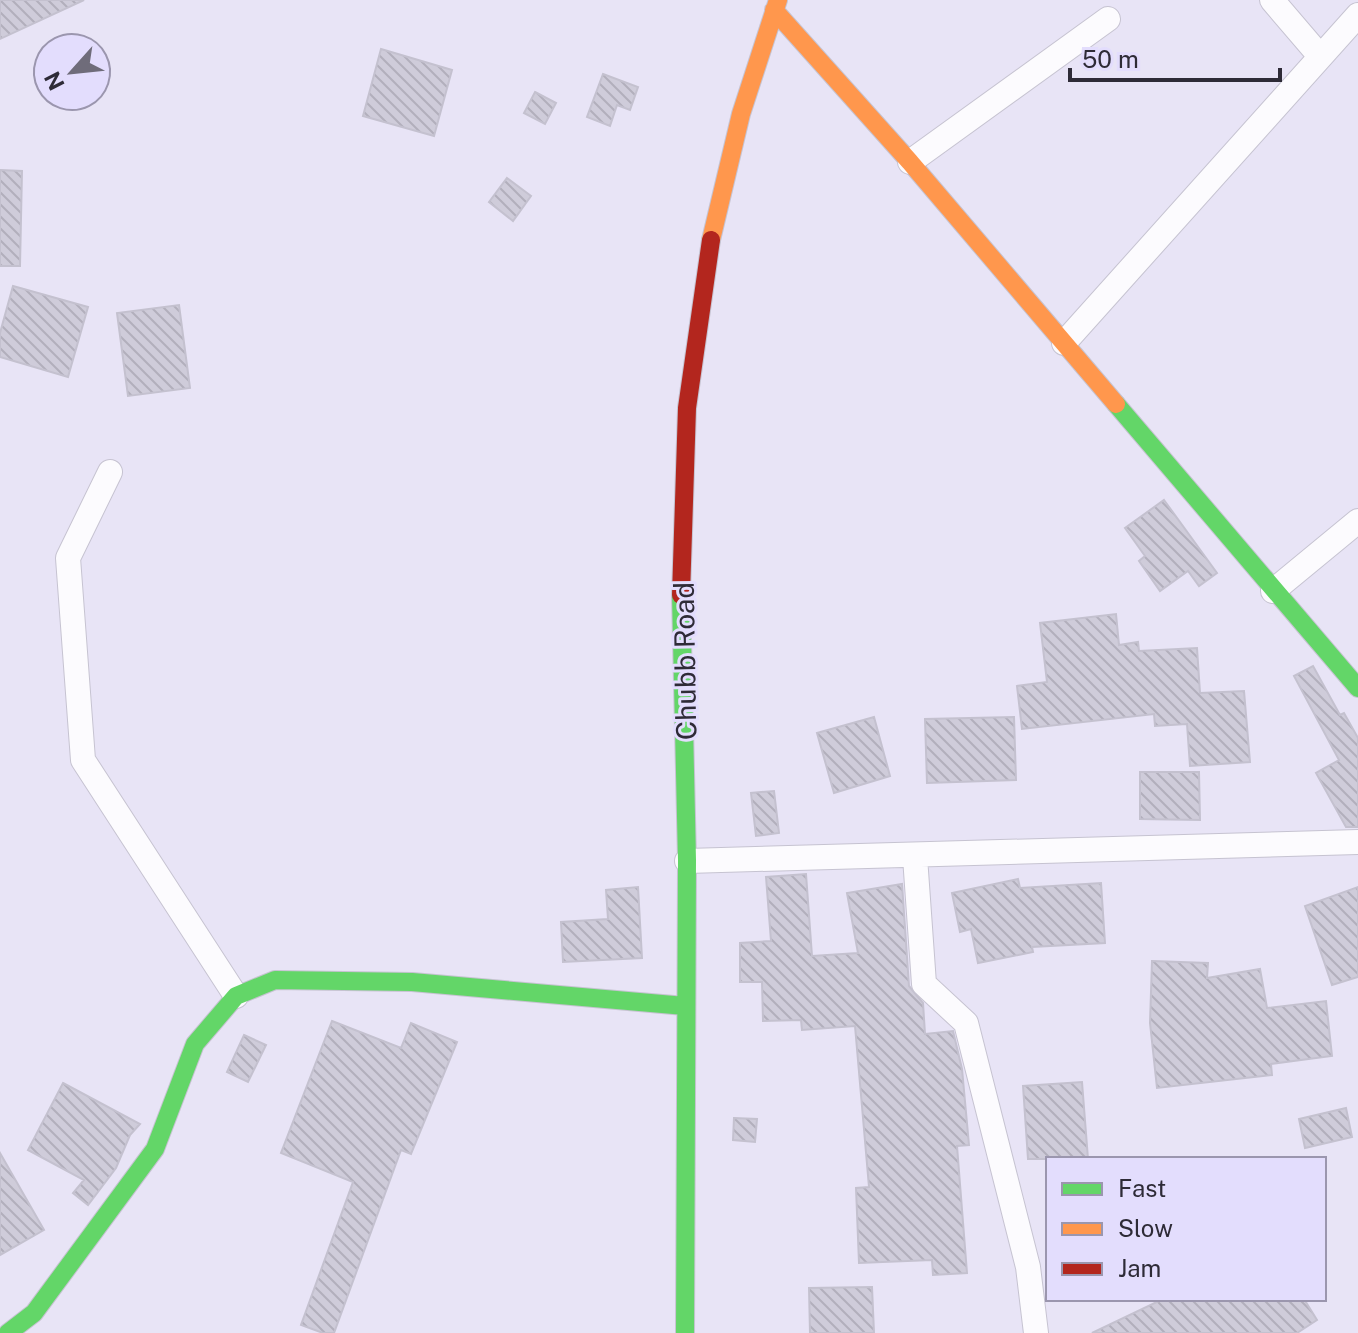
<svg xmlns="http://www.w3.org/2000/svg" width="1358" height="1333" viewBox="0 0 1358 1333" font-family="'Public Sans',sans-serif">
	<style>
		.building { fill: url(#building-back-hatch); stroke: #c4c1cf; stroke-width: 2 }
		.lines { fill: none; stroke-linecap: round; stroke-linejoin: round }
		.street-casing { stroke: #c6c3d1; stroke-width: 26 }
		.fast-casing { stroke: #c6c3d1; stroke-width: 20 }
		.slow-casing { stroke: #c6c3d1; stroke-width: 20 }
		.jam-casing { stroke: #c6c3d1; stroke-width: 20 }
		.street { stroke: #fcfbfe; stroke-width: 24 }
		.fast { stroke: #63d668; stroke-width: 18 }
		.slow { stroke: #ff974d; stroke-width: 18 }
		.jam { stroke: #b3261e; stroke-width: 18 }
		.labels { text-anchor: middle; stroke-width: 6; stroke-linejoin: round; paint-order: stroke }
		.street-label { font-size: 28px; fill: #2e2b37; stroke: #e3ddfd }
	</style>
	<defs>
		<pattern id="building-back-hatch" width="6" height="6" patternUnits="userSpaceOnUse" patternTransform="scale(2)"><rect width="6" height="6" fill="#cfccda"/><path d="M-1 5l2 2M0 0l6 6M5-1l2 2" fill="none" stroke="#b2afbc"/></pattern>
	</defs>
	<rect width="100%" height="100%" fill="#e8e4f6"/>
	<path class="building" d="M 0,0 L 84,0 L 0,39 Z
		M 381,49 L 452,70 L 434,136 L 363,116 Z
		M 603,74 L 638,87 L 630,110 L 617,105 L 610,126 L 587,117 Z
		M 535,92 L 556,103 L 545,124 L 524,113 Z
		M 0,170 L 22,171 L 20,266 L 0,266 Z
		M 507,178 L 531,196 L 513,221 L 489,202 Z
		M 13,286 L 88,307 L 68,377 L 0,357 L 0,333 Z
		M 179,305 L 190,388 L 128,396 L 117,313 Z
		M 1164,500 L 1217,573 L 1199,586 L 1188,571 L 1160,591 L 1139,561 L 1145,556 L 1125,528 Z
		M 1116,614 L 1119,645 L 1138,642 L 1139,651 L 1197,648 L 1200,693 L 1244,691 L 1250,762 L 1190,766 L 1187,724 L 1155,726 L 1154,714 L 1022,729 L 1017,686 L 1047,682 L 1040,623 Z
		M 1313,666 L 1340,715 L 1344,713 L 1358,738 L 1358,827 L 1346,827 L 1316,773 L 1339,760 L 1294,676 Z
		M 874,717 L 890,776 L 834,793 L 817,733 Z
		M 1014,717 L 1016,780 L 927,783 L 925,719 Z
		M 1140,772 L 1199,772 L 1200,820 L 1140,819 Z
		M 774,791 L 779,833 L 756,836 L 751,793 Z
		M 806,874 L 812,956 L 858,953 L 847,893 L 902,884 L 909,986 L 923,1003 L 925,1034 L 953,1031 L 962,1069 L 969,1145 L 957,1146 L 967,1273 L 933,1275 L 932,1260 L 859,1263 L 856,1188 L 869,1187 L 855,1026 L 802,1030 L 801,1020 L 763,1021 L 762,982 L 740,982 L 740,943 L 771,941 L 766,877 Z
		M 1018,879 L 1020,888 L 1101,883 L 1105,943 L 1032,947 L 1033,952 L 978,963 L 971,929 L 960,932 L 952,893 Z
		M 638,887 L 642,958 L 563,962 L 561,922 L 608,919 L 606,890 Z
		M 1358,887 L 1358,977 L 1332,985 L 1305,906 Z
		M 1152,961 L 1208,963 L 1207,978 L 1260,969 L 1267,1008 L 1326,1001 L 1332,1056 L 1271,1064 L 1272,1075 L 1157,1088 L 1150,1023 Z
		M 332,1021 L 401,1048 L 411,1023 L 457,1042 L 411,1154 L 401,1150 L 334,1333 L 323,1333 L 301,1325 L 353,1182 L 281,1153 Z
		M 244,1035 L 266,1045 L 248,1082 L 227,1072 Z
		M 1082,1082 L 1088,1159 L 1028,1159 L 1023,1086 Z
		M 63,1083 L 140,1124 L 130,1135 L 116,1168 L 88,1205 L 73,1193 L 84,1180 L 28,1150 Z
		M 1346,1108 L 1352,1137 L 1305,1148 L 1299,1119 Z
		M 734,1118 L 757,1119 L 755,1142 L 733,1140 Z
		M 0,1153 L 44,1230 L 0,1255 Z
		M 872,1287 L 874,1333 L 810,1333 L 809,1288 Z
		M 1163,1299 L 1304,1299 L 1317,1320 L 1297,1333 L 1092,1333 Z"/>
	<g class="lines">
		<g class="street-casing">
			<path id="street" d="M 1272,0 L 1319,55
				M 910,162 L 1108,19
				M 1064,343 L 1358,15
				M 110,472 L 68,558 L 83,760 L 236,996
				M 1273,591 L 1358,521
				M 915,857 L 924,984 L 966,1023 L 1028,1267 L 1036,1333
				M 687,861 L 1358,842"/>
		</g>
		<g class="fast-casing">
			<path id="fast" d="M 1116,404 L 1358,688
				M 681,595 L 687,860 L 685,1333
				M 8,1333 L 34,1313 L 155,1149 L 195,1044 L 236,996 L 275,980 L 412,982 L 685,1006"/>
		</g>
		<g class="slow-casing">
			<path id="slow" d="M 774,10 L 910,162 L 1116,404
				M 711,240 L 741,114 L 778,0"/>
		</g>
		<g class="jam-casing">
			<path id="jam" d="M 681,595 L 687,408 L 711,240"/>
		</g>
		<use href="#street" class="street"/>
		<use href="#fast" class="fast"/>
		<use href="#slow" class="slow"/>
		<use href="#jam" class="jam"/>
	</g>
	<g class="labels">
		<g class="street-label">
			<text transform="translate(685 661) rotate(-91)" y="10">Chubb Road</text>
		</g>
	</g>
	<rect x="1046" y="1157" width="280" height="144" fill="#e3ddfd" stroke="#9b96ae" stroke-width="2"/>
	<rect x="1062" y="1183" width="40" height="12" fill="#63d668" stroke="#9b96ae" stroke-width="2"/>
	<text x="1118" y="1197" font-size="24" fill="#2e2b37">Fast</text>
	<rect x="1062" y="1223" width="40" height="12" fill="#ff974d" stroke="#9b96ae" stroke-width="2"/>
	<text x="1118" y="1237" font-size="24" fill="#2e2b37">Slow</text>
	<rect x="1062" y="1263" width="40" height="12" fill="#b3261e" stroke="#9b96ae" stroke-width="2"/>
	<text x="1118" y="1277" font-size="24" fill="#2e2b37">Jam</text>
	<g transform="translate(72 72) rotate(243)"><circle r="38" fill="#e3ddfd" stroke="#9b96ae" stroke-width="2"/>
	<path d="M0-6L14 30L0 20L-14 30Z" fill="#6f6c7a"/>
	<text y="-12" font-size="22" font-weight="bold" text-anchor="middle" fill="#2e2b37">N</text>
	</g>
	<path d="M1070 68v12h210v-12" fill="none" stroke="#2e2b37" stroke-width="4"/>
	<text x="1082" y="68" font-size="24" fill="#2e2b37" stroke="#e3ddfd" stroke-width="6" paint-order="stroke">50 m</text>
</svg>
